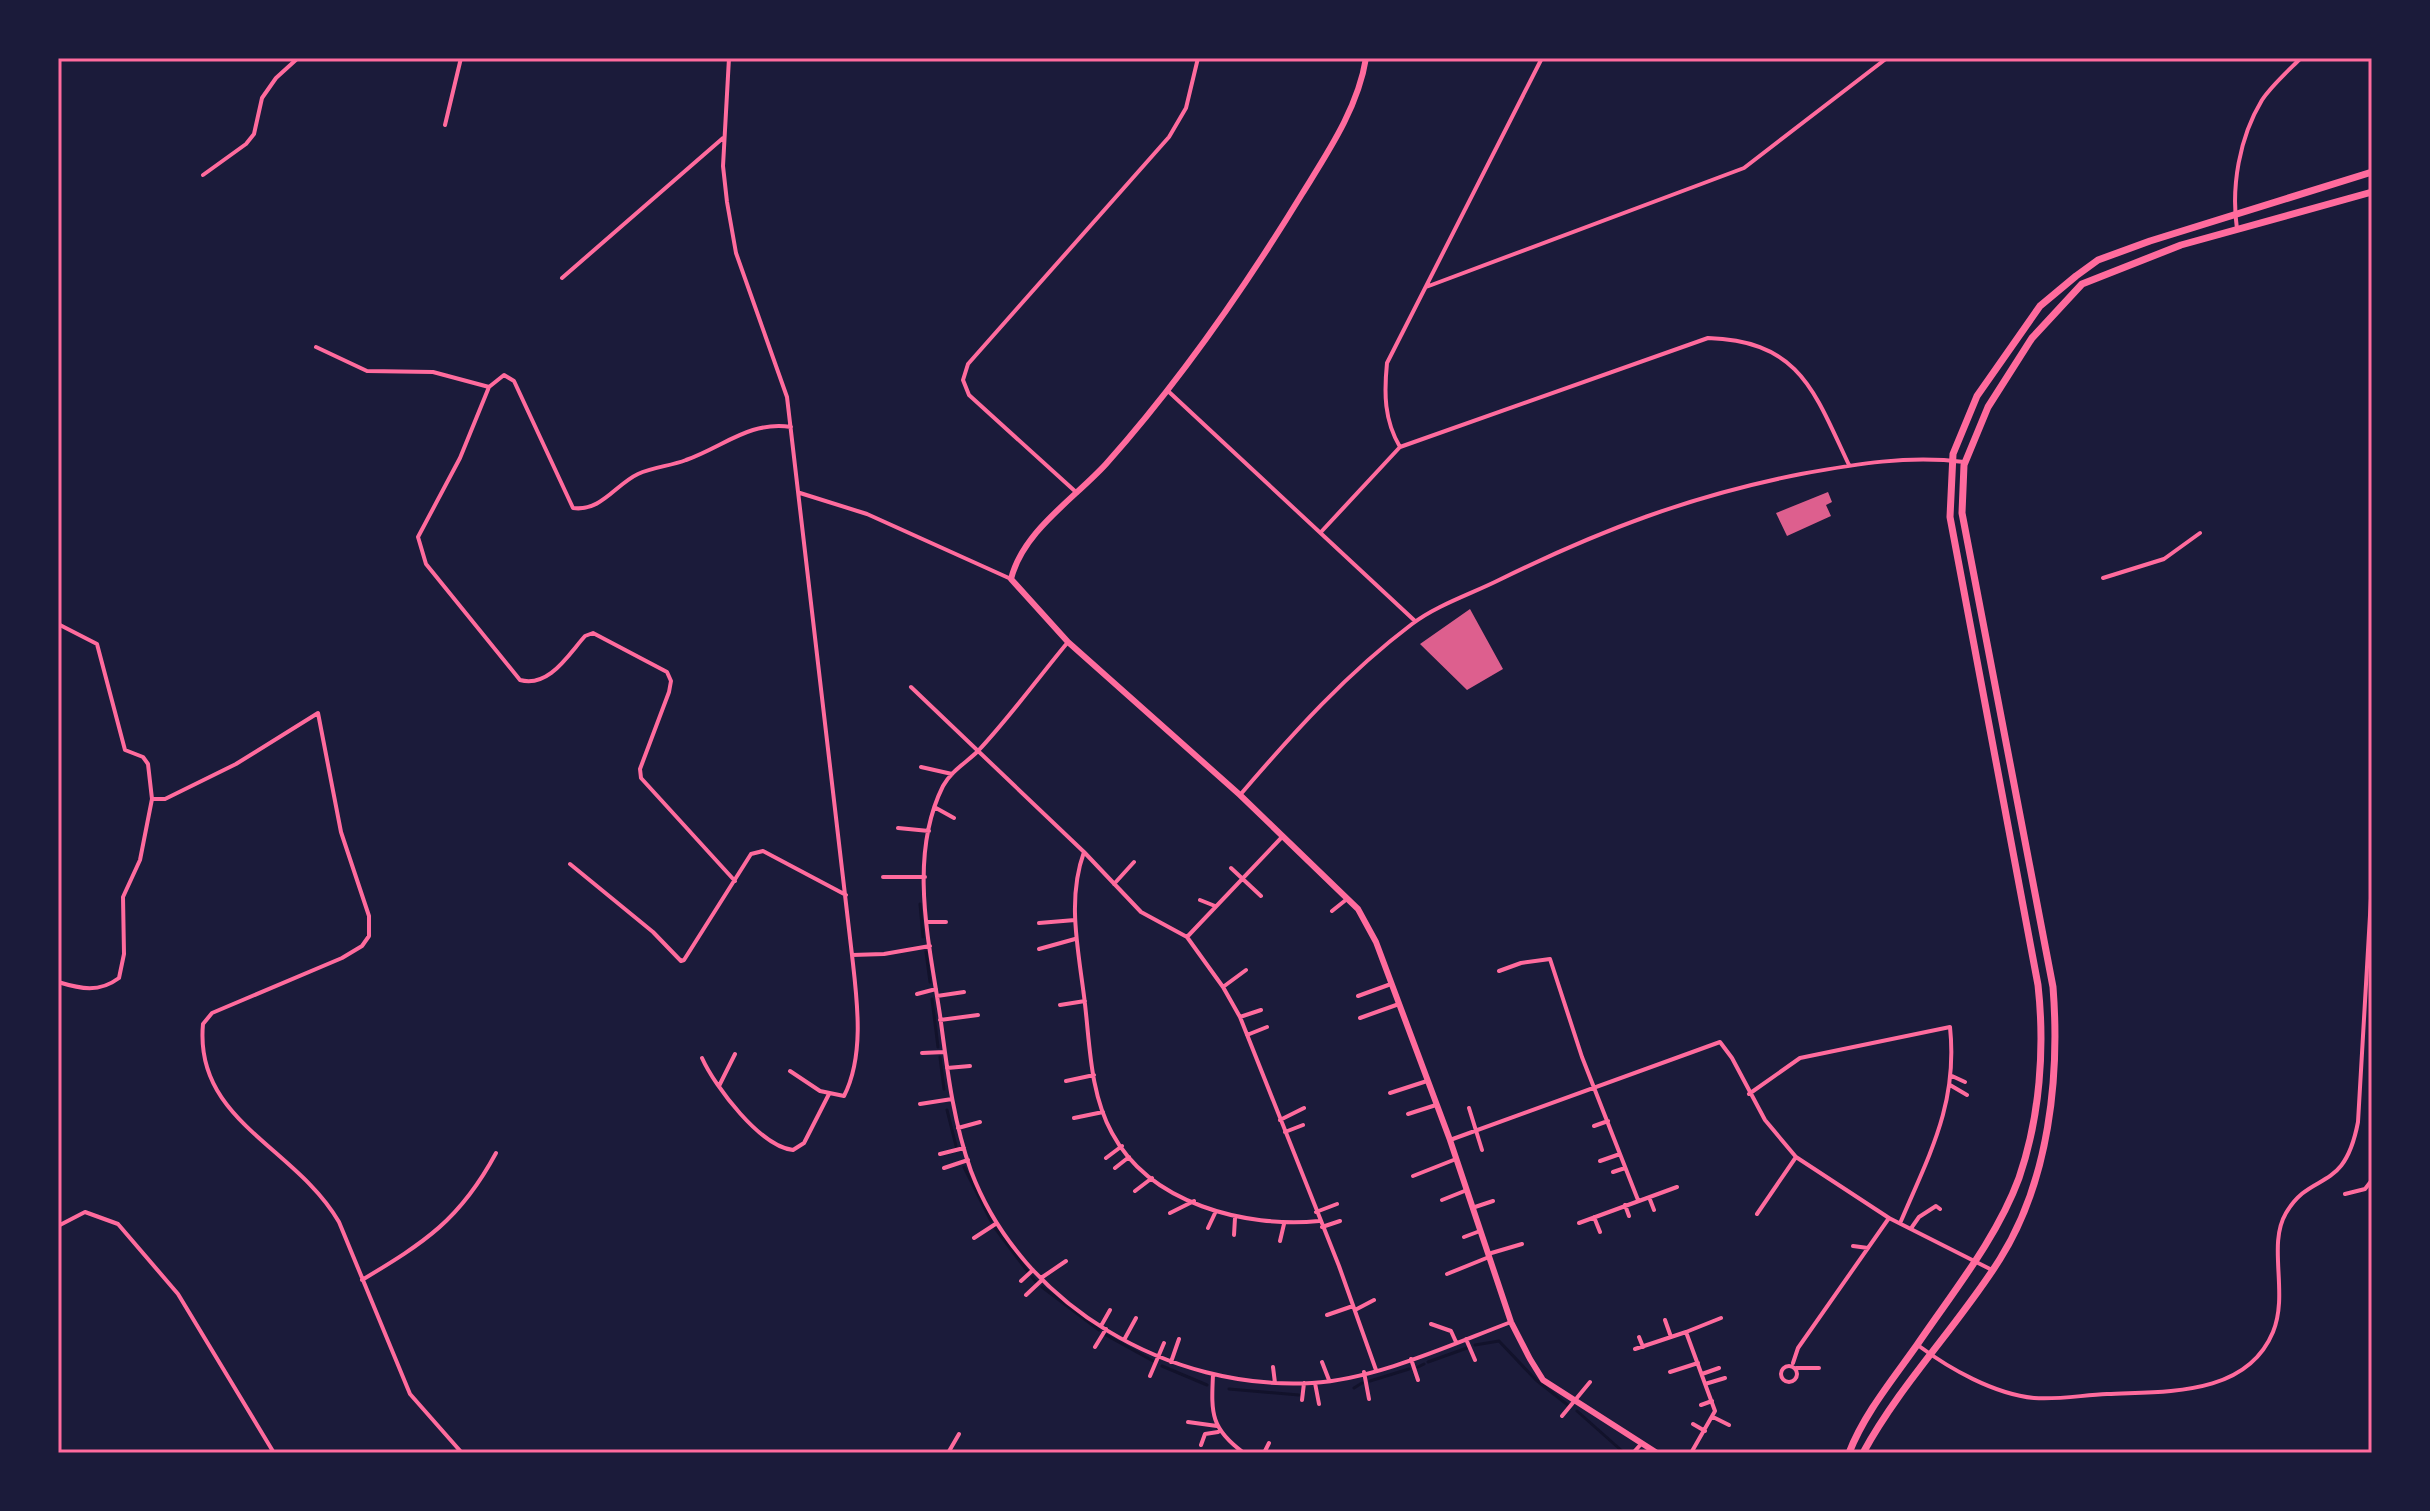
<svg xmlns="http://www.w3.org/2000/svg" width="2430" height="1511" viewBox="0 0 2430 1511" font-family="'Fira Sans Condensed',sans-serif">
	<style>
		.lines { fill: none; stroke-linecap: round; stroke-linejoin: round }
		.stream { stroke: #12122b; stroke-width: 3 }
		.building { fill: #dd5f8e }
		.minor { stroke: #ff6b9d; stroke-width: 4 }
		.secondary { stroke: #ff6b9d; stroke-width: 6 }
		.trunk { stroke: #ff6b9d; stroke-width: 7 }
		.neatline { fill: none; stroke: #ff6b9d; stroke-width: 3 }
	</style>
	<rect width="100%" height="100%" fill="#1b1b3a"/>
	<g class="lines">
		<path class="stream" d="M 920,904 L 923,937
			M 926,952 L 930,982
			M 932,999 L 938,1047
			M 940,1057 L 944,1089
			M 947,1110 L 956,1146
			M 964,1167 L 991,1221
			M 995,1228 L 1028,1272
			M 1032,1277 L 1036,1282
			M 1042,1287 L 1099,1330
			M 1106,1335 L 1153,1361
			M 1475,1345 L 1499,1341 L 1536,1380 L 1569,1406
			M 1428,1362 L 1467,1348
			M 1162,1366 L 1207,1385
			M 1418,1367 L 1424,1364
			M 1370,1381 L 1409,1369
			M 1354,1388 L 1362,1383
			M 1229,1389 L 1299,1395
			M 1577,1411 L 1622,1451"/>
	</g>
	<path class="building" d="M 1828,492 L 1832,502 L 1826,505 L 1831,516 L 1787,536 L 1776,513 Z
		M 1470,609 L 1503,669 L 1467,690 L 1420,644 Z"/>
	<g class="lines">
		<path class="minor" d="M 729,58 L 723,166 L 727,202 L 736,253 L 787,397 L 852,955 L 884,954 L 930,946
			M 445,125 L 461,58
			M 203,175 L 246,144 L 254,134 L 262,98 L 276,78 L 298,58
			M 2237,229 C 2231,187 2239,138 2262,100 C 2272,85 2288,71 2301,58
			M 562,278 L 723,138
			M 1426,287 L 1744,168 L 1887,58
			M 316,347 L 367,371 L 433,372 L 489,387
			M 1168,391 L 1415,621
			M 1400,447 C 1384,420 1384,393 1387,363 L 1542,58
			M 800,493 L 867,514 L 1011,579
			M 1077,493 L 969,395 L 963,380 L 968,364 L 1169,137 L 1186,108 L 1198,58
			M 1321,532 L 1400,447 L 1708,338 C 1800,341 1814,391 1849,465
			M 2103,578 L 2164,559 L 2200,533
			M 58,624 L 97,644 L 125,750 L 143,757 L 148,764 L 152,799 L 140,860 L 123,897 L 124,954 L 119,978 C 99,993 81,989 58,982
			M 1068,642 C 1038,678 1010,717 978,751 C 967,762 951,771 943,786 C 908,856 929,942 940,1015 C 947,1068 953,1121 971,1171 C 1022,1306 1170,1391 1312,1383 C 1377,1379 1450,1345 1511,1322
			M 911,687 L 1084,852 L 1141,912 L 1187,937 L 1223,987 L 1240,1017 L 1339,1266 L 1376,1370
			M 921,767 L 952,774
			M 1240,795 C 1293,733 1347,673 1412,624 C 1437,605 1471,594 1499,580 C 1601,530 1690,496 1801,474 C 1856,464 1908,455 1964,462
			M 152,799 L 165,799 L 236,764 L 318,713 L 341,832 L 369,916 L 369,936 L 362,946 L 342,958 L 212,1013 L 203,1024 C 194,1121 295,1146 339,1222 L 410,1394 L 462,1453
			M 936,808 L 954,818
			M 898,828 L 929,831
			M 1084,852 C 1067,899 1078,948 1084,996 C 1090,1041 1089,1091 1112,1133 C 1150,1204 1245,1228 1319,1221
			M 570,864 L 653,932 L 681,961 L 684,960 L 751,854 L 763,851 L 846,895
			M 1231,868 L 1261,896
			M 883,877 L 925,877
			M 735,881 L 641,778 L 640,769 L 669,692 L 671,681 L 667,672 L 593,633 L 585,636 C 568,655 549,688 520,680 L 426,564 L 418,537 L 460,458 L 489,387 L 504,375 L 514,381 L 573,508 C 601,512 616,484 638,474 C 653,467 671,466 686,460 C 725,446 749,421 791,427
			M 1114,884 L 1134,862
			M 1200,900 L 1215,906
			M 1332,911 L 1347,899
			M 927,922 L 946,922
			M 1039,923 L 1075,920
			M 1187,937 L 1283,836
			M 1039,949 L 1075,939
			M 1499,971 L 1521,963 L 1550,959 L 1582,1057 L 1638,1200
			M 1223,987 L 1246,970
			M 917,994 L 936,989
			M 937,996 L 964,992
			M 1358,996 L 1391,984
			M 1060,1005 L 1085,1001
			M 1240,1017 L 1261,1010
			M 1360,1018 L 1399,1004
			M 940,1020 L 978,1015
			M 1247,1035 L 1267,1027
			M 922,1053 L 945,1052
			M 702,1058 C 715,1087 761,1147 793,1150 L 804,1143 L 829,1094
			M 947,1068 L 970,1066
			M 790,1071 L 820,1091 L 844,1096 C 865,1055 857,999 852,955
			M 1952,1076 L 1965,1082
			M 1066,1081 L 1094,1075
			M 1950,1085 L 1967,1095
			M 719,1086 L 735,1054
			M 1390,1093 L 1427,1081
			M 1749,1094 L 1800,1058 L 1950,1027 C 1958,1103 1930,1153 1901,1221
			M 920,1104 L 952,1099
			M 1469,1108 L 1482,1150
			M 1408,1114 L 1436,1105
			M 1074,1118 L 1103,1112
			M 1280,1120 L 1304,1108
			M 1594,1126 L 1608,1121
			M 958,1128 L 980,1122
			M 1285,1132 L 1303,1125
			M 1450,1140 L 1720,1042 L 1732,1058 L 1765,1120 L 1796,1157 L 1889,1218 L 1992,1270
			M 940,1154 L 964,1148
			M 1106,1158 L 1122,1146
			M 1600,1161 L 1620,1154
			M 944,1168 L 968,1160
			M 1115,1168 L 1129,1157
			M 1613,1172 L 1625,1168
			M 1413,1176 L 1456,1159
			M 1135,1191 L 1152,1178
			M 2345,1194 L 2365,1189 L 2372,1180
			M 1649,1197 L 1654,1210
			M 1442,1200 L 1467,1190
			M 1625,1205 L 1629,1216
			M 1472,1208 L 1493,1201
			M 1316,1212 L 1337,1204
			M 1170,1213 L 1194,1201
			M 1757,1214 L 1796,1157
			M 1594,1217 L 1600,1232
			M 1579,1223 L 1677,1187
			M 58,1226 L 85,1212 L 118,1224 L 178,1294 L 274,1453
			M 1322,1227 L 1340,1221
			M 1912,1227 L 1919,1217 L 1936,1206 L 1940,1209
			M 1208,1228 L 1216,1211
			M 1234,1235 L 1235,1218
			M 1464,1237 L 1480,1231
			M 974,1238 L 997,1223
			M 1280,1241 L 1284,1224
			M 1853,1246 L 1868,1248
			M 1488,1254 L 1522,1244
			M 1447,1274 L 1489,1257
			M 1041,1278 L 1066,1261
			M 362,1280 C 425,1242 460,1220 496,1153
			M 1021,1281 L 1033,1270
			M 1026,1295 L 1042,1280
			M 1355,1310 L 1374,1300
			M 1327,1315 L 1353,1306
			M 1665,1320 L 1671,1337
			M 1431,1324 L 1451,1331 L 1456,1342
			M 1101,1326 L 1110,1310
			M 1686,1332 L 1721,1318
			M 1639,1337 L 1643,1347
			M 1466,1339 L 1475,1360
			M 1124,1340 L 1136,1318
			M 1919,1346 C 1950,1369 1994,1394 2034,1398 C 2058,1400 2083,1395 2107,1394 C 2165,1391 2246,1397 2273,1332 C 2289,1293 2267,1245 2286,1213 C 2312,1169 2344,1195 2358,1122 L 2372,881
			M 1095,1347 L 1106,1329
			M 1635,1349 L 1686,1332 L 1715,1411 L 1691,1453
			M 1411,1359 L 1418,1380
			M 1171,1362 L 1179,1339
			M 1322,1362 L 1329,1380
			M 1793,1363 L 1798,1348 L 1889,1218
			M1781 1374a8 8 0 1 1 16 0a8 8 0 1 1-16 0Z
			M 1273,1367 L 1275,1383
			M 1796,1368 L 1819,1368
			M 1364,1372 L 1369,1399
			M 1670,1372 L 1698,1363
			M 1702,1374 L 1719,1368
			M 1213,1375 C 1211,1414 1211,1429 1244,1453
			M 1150,1376 L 1164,1343
			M 1315,1383 L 1319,1404
			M 1705,1384 L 1725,1378
			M 1302,1400 L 1304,1383
			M 1701,1405 L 1712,1401
			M 1562,1416 L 1590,1382
			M 1713,1417 L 1729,1425
			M 1188,1422 L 1217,1426
			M 1693,1424 L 1705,1431
			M 1201,1445 L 1205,1434 L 1218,1432
			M 948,1453 L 959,1434
			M 1264,1453 L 1269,1443
			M 1633,1453 L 1642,1443"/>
		<path class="secondary" d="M 1366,58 C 1358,108 1328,152 1302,194 C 1244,289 1180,381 1106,464 C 1074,499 1023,531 1011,579 L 1068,642 L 1240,795 L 1358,909 L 1376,942 L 1450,1140 L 1511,1322 L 1530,1359 L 1543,1380 L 1657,1453"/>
		<path class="trunk" d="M 1849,1453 C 1864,1414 1893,1379 1917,1345 C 1953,1292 1997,1238 2019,1178 C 2040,1117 2045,1048 2038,985 L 1950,517 L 1953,454 L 1977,396 L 2040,306 L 2076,276 L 2098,260 L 2150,241 L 2372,172
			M 1863,1453 C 1901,1383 1958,1326 2000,1259 C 2049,1181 2060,1077 2053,987 L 1962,513 L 1964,465 L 1988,407 L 2032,338 L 2082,284 L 2181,245 L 2372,192"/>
	</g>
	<rect width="2430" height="1511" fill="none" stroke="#1b1b3a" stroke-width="120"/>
	<rect x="60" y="60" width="2310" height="1391" class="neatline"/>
</svg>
